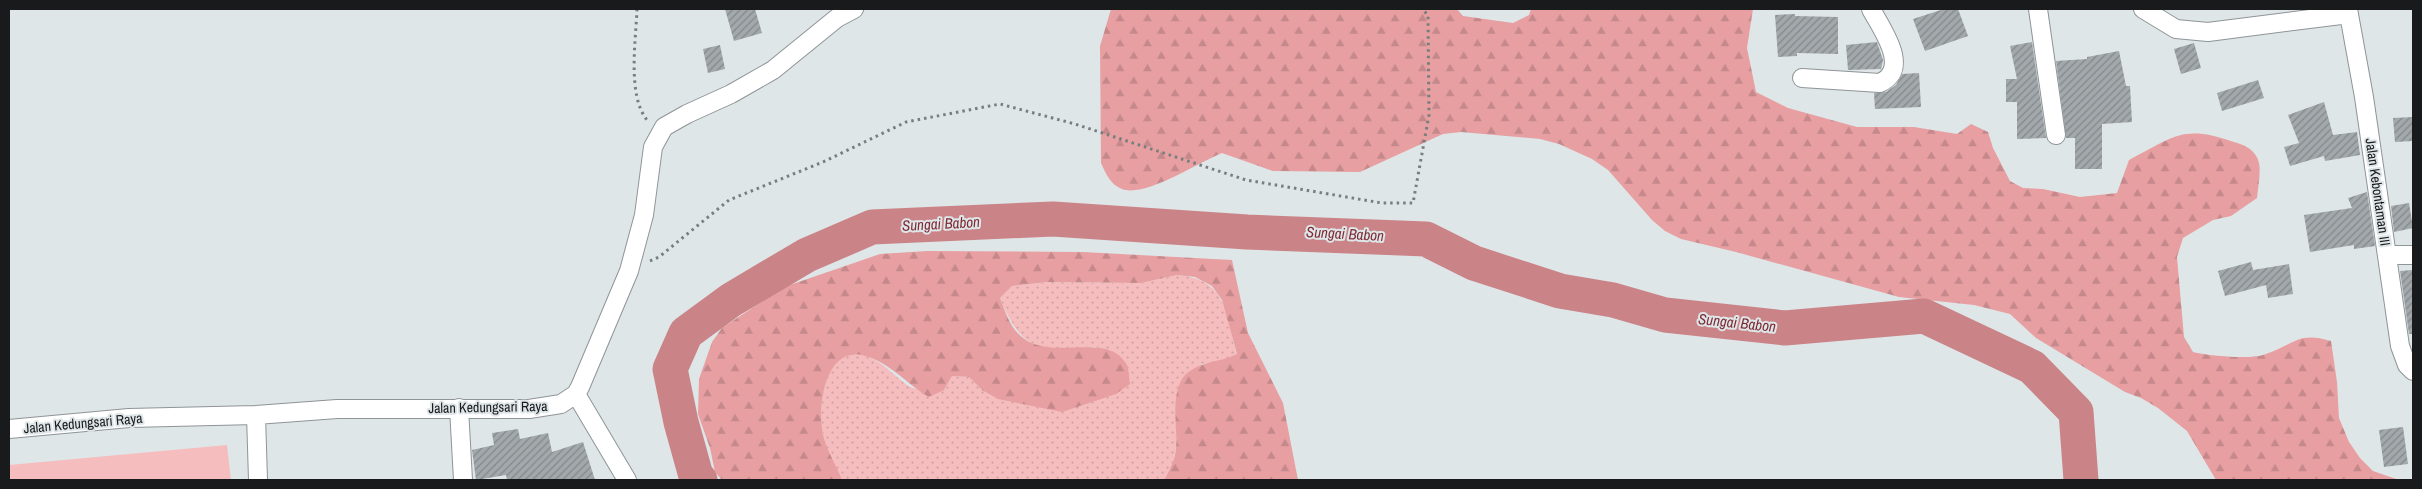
<svg xmlns="http://www.w3.org/2000/svg" width="2422" height="489" viewBox="0 0 2422 489" font-family="'Archivo Narrow',sans-serif">
	<style>
		.grass { fill: url(#grass-dots) }
		.forest { fill: url(#forest-firs) }
		.pitch { fill: #f6bdbf }
		.lines { fill: none; stroke-linecap: round; stroke-linejoin: round }
		.river { stroke: #ca8488; stroke-width: 35 }
		.building { fill: url(#building-hatch) }
		.street-casing { stroke: #8e9497; stroke-width: 20 }
		.path { stroke: #787d7e; stroke-width: 3; stroke-dasharray: 2.5 4; stroke-linecap: butt }
		.street { stroke: #fff; stroke-width: 18 }
		.labels { text-anchor: middle; stroke-width: 4; stroke-linejoin: round; paint-order: stroke }
		.street-label { font-size: 14px; fill: #181a1b; stroke: #dfe6e8 }
		.water-label { font-size: 15px; font-style: italic; fill: #7e2a35; stroke: #dfe6e8 }
	</style>
	<defs>
		<pattern id="grass-dots" width="8" height="8" patternUnits="userSpaceOnUse" patternTransform="scale(1.25)"><rect width="8" height="8" fill="#f6bdbf"/><path d="M2 2h.1M6 6h.1" fill="none" stroke="#d2a2a4" stroke-width="1.8" stroke-linecap="round"/></pattern>
		<pattern id="forest-firs" width="22" height="20" patternUnits="userSpaceOnUse" patternTransform="scale(1.25)"><rect width="22" height="20" fill="#e79fa2"/><path d="M5 1l3.5 6h-7zM16 11l3.5 6h-7z" fill="#c5888b"/></pattern>
		<pattern id="building-hatch" width="6" height="6" patternUnits="userSpaceOnUse" patternTransform="scale(1.25)"><rect width="6" height="6" fill="#a2a8ab"/><path d="M-1 1l2-2M0 6l6-6M5 7l2-2" fill="none" stroke="#83888a"/></pattern>
	</defs>
	<rect width="100%" height="100%" fill="#dfe6e8"/>
	<path class="grass" d="M 1177,275 C 1228,279 1225,314 1237,354 L 1220,362 L 1202,364 L 1178,389 L 1176,408 L 1176,448 L 1172,467 L 1164,480 L 842,480 C 837,466 827,453 824,438 C 816,411 824,342 866,356 C 885,362 900,383 913,388 C 922,391 935,389 944,390 L 952,376 L 969,377 L 982,390 L 1098,347 C 1042,350 1023,355 1000,298 L 1012,286 L 1048,282 L 1141,283 Z"/>
	<path class="forest" d="M 1111,9 L 1457,9 L 1463,16 L 1513,23 L 1529,15 L 1531,9 L 1753,9 L 1747,48 L 1756,92 L 1788,108 L 1857,127 L 1914,127 L 1957,134 L 1971,124 L 1988,132 L 1993,148 L 2010,181 L 2023,188 L 2043,189 L 2080,197 L 2117,193 L 2129,160 C 2174,137 2182,124 2234,142 C 2245,145 2256,150 2259,163 C 2261,173 2258,187 2257,198 L 2231,216 L 2213,220 L 2183,238 L 2177,257 L 2184,337 L 2193,352 C 2209,356 2251,360 2266,354 C 2295,344 2298,331 2331,341 L 2337,382 L 2339,418 L 2349,442 L 2360,458 L 2373,471 L 2399,480 L 2216,480 L 2187,431 L 2158,408 L 2141,398 L 2125,392 L 2036,338 L 2010,314 L 1974,305 L 1899,297 L 1736,252 L 1681,239 L 1665,231 L 1652,220 L 1608,170 L 1592,159 L 1559,144 L 1540,139 L 1461,132 L 1443,134 L 1360,172 L 1273,171 L 1222,153 C 1199,162 1145,198 1122,189 C 1110,184 1106,174 1101,163 L 1100,46 Z
		M 927,251 L 1083,252 L 1232,260 L 1248,333 L 1283,403 L 1298,480 L 1164,480 C 1170,470 1175,460 1176,448 C 1178,426 1168,385 1190,371 C 1204,361 1221,362 1237,354 L 1222,300 L 1212,286 L 1195,277 L 1177,275 L 1141,283 L 1048,282 L 1012,286 L 1000,298 C 1004,308 1008,321 1015,330 C 1045,368 1106,327 1127,365 C 1129,370 1129,378 1130,384 L 1116,394 L 1062,412 L 998,399 L 982,390 L 969,377 L 952,376 L 944,390 L 929,397 C 908,385 889,362 865,356 C 824,344 816,411 824,438 C 828,453 837,466 842,480 L 722,480 L 715,472 L 710,448 L 698,414 L 699,379 L 712,342 L 722,328 L 784,287 L 880,254 Z"/>
	<path class="pitch" d="M 227,445 L 231,480 L 9,480 L 9,465 Z"/>
	<g class="lines">
		<path class="river" d="M 700,480 L 696,476 L 681,422 L 670,369 L 686,333 L 731,300 L 807,255 L 872,227 L 1053,219 L 1247,232 L 1426,239 L 1474,263 L 1560,291 L 1613,300 L 1665,315 L 1785,328 L 1924,316 L 2032,367 L 2076,412 L 2081,480"/>
	</g>
	<path class="building" d="M 725,9 L 755,9 L 762,33 L 734,41 Z
		M 1944,9 L 1958,9 L 1968,36 L 1925,51 L 1913,19 Z
		M 1795,14 L 1795,16 L 1838,17 L 1838,54 L 1797,53 L 1797,56 L 1778,57 L 1775,15 Z
		M 1877,42 L 1883,60 L 1881,69 L 1848,70 L 1846,45 Z
		M 2032,42 L 2046,138 L 2017,139 L 2017,102 L 2006,102 L 2006,79 L 2017,79 L 2010,46 Z
		M 2194,43 L 2201,68 L 2181,74 L 2174,49 Z
		M 720,45 L 725,69 L 708,73 L 703,49 Z
		M 2119,51 L 2126,86 L 2130,86 L 2132,122 L 2102,124 L 2102,169 L 2075,169 L 2075,138 L 2066,138 L 2056,61 L 2087,59 L 2087,57 Z
		M 1919,73 L 1921,107 L 1875,109 L 1874,93 L 1886,92 L 1896,85 L 1902,74 Z
		M 2258,80 L 2264,98 L 2222,111 L 2217,93 Z
		M 2324,102 L 2333,135 L 2357,132 L 2360,155 L 2325,161 L 2324,156 L 2290,166 L 2284,147 L 2299,143 L 2288,115 Z
		M 2413,117 L 2413,141 L 2395,142 L 2393,118 Z
		M 2367,192 L 2375,246 L 2354,249 L 2354,245 L 2310,252 L 2304,215 L 2352,208 L 2348,198 Z
		M 2409,203 L 2413,228 L 2394,232 L 2391,206 Z
		M 2251,262 L 2253,270 L 2289,264 L 2293,294 L 2268,298 L 2266,285 L 2225,296 L 2218,271 Z
		M 2413,270 L 2413,334 L 2409,334 L 2400,271 Z
		M 2403,427 L 2408,464 L 2384,467 L 2379,430 Z
		M 518,429 L 520,439 L 548,433 L 552,452 L 583,442 L 595,480 L 507,480 L 506,475 L 476,480 L 472,450 L 494,445 L 492,433 Z"/>
	<g class="lines">
		<g class="street-casing">
			<path id="street" d="M 2038,9 L 2056,135
				M 2143,9 L 2176,29 L 2208,32 L 2349,14
				M 2348,9 L 2364,97 L 2400,346 L 2407,365 L 2413,371
				M 1802,78 L 1880,83 C 1911,68 1882,30 1871,9
				M 2387,255 L 2413,255
				M 576,394 L 627,480
				M 459,408 L 463,480
				M 256,415 L 258,480
				M 9,429 L 129,418 L 256,415 L 337,409 L 529,409 L 561,404 L 576,394 L 580,387 L 629,271 L 644,215 L 653,147 L 664,127 L 687,114 L 731,94 L 773,70 L 837,18 L 854,9"/>
		</g>
		<path class="path" d="M 637,9 C 636,40 627,95 647,120
			M 650,261 L 659,257 L 729,200 L 823,162 L 906,122 L 1000,104 L 1075,124 L 1246,180 L 1382,203 L 1413,203 L 1429,115 L 1428,15 L 1422,9"/>
		<use href="#street" class="street"/>
	</g>
	<g class="labels">
		<g class="street-label">
			<text transform="translate(2378 192) rotate(82)" y="5">Jalan Kebontaman III</text>
			<text transform="translate(488 407) rotate(-1)" y="5">Jalan Kedungsari Raya</text>
			<text transform="translate(83 423) rotate(-5)" y="5">Jalan Kedungsari Raya</text>
		</g>
		<g class="water-label">
			<text transform="translate(941 224) rotate(-3)" y="5">Sungai Babon</text>
			<text transform="translate(1345 234) rotate(3)" y="5">Sungai Babon</text>
			<text transform="translate(1737 323) rotate(6)" y="5">Sungai Babon</text>
		</g>
	</g>
	<rect width="2422" height="489" fill="none" stroke="#181a1b" stroke-width="20"/>
</svg>
